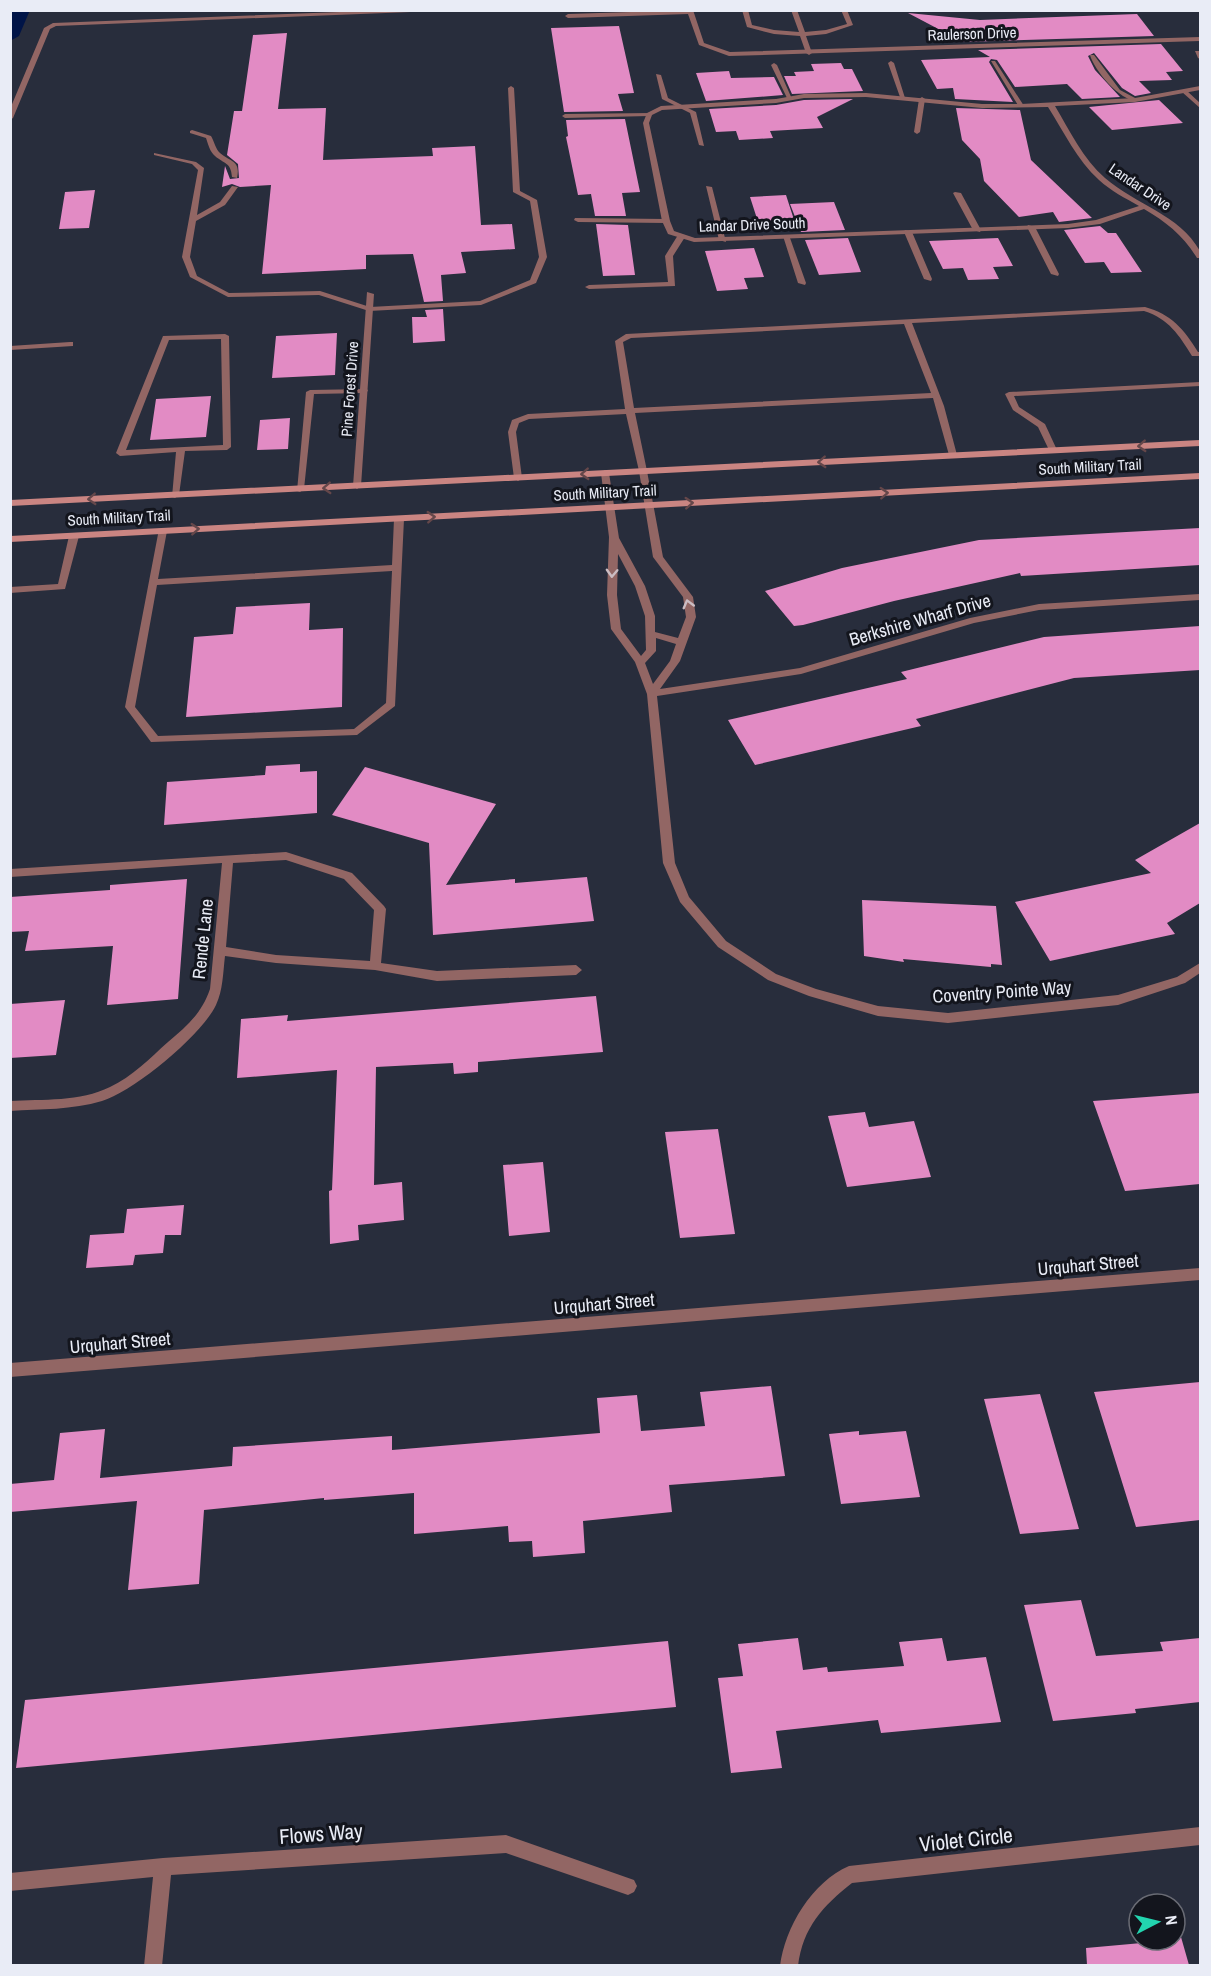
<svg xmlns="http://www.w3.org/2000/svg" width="1211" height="1976" viewBox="0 0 1211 1976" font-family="'Archivo Narrow',sans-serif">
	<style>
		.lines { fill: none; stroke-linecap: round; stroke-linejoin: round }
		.canal { fill: #001447; fill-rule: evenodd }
		.building { fill: #e28bc4 }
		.service { fill: #926664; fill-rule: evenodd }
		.minor { fill: #926664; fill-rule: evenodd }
		.secondary { fill: #ca8582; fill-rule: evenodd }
		.oneway { stroke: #65474a }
		.oneway2 { stroke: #cbbdc3 }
		.labels { text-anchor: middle; stroke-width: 6; stroke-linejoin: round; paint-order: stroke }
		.far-street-label { font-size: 15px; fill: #e9ecf6; stroke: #13151d }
		.street-label { font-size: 18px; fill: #e9ecf6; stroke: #13151d }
		.near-street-label { font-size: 21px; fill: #e9ecf6; stroke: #13151d }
	</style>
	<rect width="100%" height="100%" fill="#282d3c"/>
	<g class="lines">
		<path class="canal" d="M 13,10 L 30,10 L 19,36 L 10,41 L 10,16 Z"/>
	</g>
	<path class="building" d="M 908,13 L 980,20 L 1137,14 L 1154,36 L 963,42 Z
		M 619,26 L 634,93 L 618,94 L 623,111 L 564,112 L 551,28 Z
		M 287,33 L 278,109 L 326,108 L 323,160 L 433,156 L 432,148 L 475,146 L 481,225 L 512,224 L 515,249 L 461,252 L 466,273 L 441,275 L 443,301 L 424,302 L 413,254 L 366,255 L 366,269 L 262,274 L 271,185 L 240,187 L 232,184 L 222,187 L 225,166 L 230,179 L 239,178 L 238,164 L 227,155 L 234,111 L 242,111 L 253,35 Z
		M 1161,44 L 1183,71 L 1166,72 L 1172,80 L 1139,81 L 1151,93 L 1135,96 L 1122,88 L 1094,53 L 1088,56 L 1095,70 L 1120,97 L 1082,99 L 1067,84 L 1015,87 L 997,60 L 991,59 L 989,62 L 1013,102 L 955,99 L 953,88 L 937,89 L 921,60 L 990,57 L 978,50 Z
		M 841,63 L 844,69 L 852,69 L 863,91 L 792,94 L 784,76 L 796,76 L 794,72 L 814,71 L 811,64 Z
		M 729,71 L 731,78 L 774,77 L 783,95 L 706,101 L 696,73 Z
		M 853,99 L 817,117 L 823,128 L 770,131 L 773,138 L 739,140 L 736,131 L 716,132 L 709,109 L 776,105 L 804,100 Z
		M 1159,100 L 1183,123 L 1112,130 L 1089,107 Z
		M 956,108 L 1020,110 L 1031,160 L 1092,218 L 1059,222 L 1053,212 L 1019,217 L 984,181 L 980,159 L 962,140 Z
		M 625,119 L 640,192 L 622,193 L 626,216 L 595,216 L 591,194 L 578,195 L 566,137 L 568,136 L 566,120 Z
		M 95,190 L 89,228 L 59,229 L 65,192 Z
		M 786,195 L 796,226 L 760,228 L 750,197 Z
		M 834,202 L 845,230 L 801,232 L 790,204 Z
		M 596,224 L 628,225 L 635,275 L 603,276 Z
		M 1100,226 L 1108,233 L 1116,233 L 1142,272 L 1111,273 L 1104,262 L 1085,263 L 1064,230 Z
		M 848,238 L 861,272 L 819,275 L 805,240 Z
		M 998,238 L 1013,266 L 993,267 L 999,279 L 968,280 L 963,268 L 943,269 L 929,241 Z
		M 754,248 L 764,277 L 744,278 L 748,289 L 717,291 L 705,251 Z
		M 443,309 L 445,341 L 413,343 L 412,317 L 427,317 L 425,310 Z
		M 337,333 L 335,375 L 272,378 L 276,336 Z
		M 211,396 L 206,437 L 150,440 L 156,399 Z
		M 290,418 L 288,449 L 257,450 L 260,420 Z
		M 1200,528 L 1200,565 L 1021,576 L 1020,573 L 894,601 L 803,625 L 794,626 L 765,591 L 842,568 L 979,540 Z
		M 310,603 L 309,630 L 343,628 L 342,707 L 186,717 L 194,637 L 233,634 L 236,607 Z
		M 1200,626 L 1200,670 L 1074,678 L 916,719 L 921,726 L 755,765 L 728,720 L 907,679 L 901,672 L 1044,637 Z
		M 300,764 L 300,772 L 317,771 L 317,813 L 164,825 L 167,782 L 265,775 L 266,766 Z
		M 365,767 L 496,804 L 446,885 L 515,879 L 515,883 L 587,877 L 594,921 L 433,935 L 429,843 L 332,815 Z
		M 1200,823 L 1200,903 L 1167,923 L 1175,934 L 1050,961 L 1015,902 L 1151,873 L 1135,860 Z
		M 187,879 L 178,999 L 107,1005 L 113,946 L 25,951 L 29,931 L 10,932 L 10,897 L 110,890 L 110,885 Z
		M 862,900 L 996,906 L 1002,965 L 991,964 L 991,967 L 903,959 L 904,962 L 864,956 Z
		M 596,996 L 603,1052 L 478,1062 L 478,1072 L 454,1074 L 453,1063 L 376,1067 L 374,1185 L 402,1182 L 404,1220 L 358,1225 L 359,1240 L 330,1244 L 329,1191 L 332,1190 L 337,1070 L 237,1078 L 241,1019 L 288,1015 L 287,1021 Z
		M 65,1000 L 56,1055 L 10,1058 L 10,1004 Z
		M 1200,1093 L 1200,1184 L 1125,1191 L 1093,1101 Z
		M 865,1112 L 869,1127 L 914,1121 L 931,1177 L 847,1187 L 828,1116 Z
		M 718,1129 L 735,1234 L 680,1238 L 665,1132 Z
		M 543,1162 L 550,1232 L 509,1236 L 503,1165 Z
		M 184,1205 L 181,1235 L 165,1235 L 163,1253 L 135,1255 L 133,1265 L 86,1268 L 90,1235 L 124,1233 L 127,1209 Z
		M 1200,1382 L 1200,1520 L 1136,1527 L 1094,1392 Z
		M 771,1386 L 785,1476 L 669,1485 L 672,1512 L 583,1521 L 585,1553 L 533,1557 L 532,1541 L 509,1542 L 508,1526 L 414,1534 L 414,1493 L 324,1500 L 324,1498 L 204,1510 L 199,1584 L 128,1590 L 137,1501 L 10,1512 L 10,1484 L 54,1480 L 60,1433 L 105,1429 L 100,1478 L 232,1466 L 233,1447 L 392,1436 L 392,1450 L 600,1433 L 597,1398 L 637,1395 L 641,1431 L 705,1426 L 700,1392 Z
		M 1040,1394 L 1079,1529 L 1020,1534 L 984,1399 Z
		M 859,1431 L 859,1435 L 906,1431 L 920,1497 L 841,1504 L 829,1434 Z
		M 1081,1600 L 1096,1656 L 1163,1651 L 1160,1642 L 1200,1638 L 1200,1702 L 1135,1709 L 1136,1713 L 1053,1721 L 1024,1605 Z
		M 798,1638 L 803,1670 L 827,1667 L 828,1672 L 904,1666 L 899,1642 L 942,1638 L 947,1661 L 986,1657 L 1001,1722 L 881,1733 L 878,1720 L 776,1731 L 782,1768 L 731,1773 L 718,1678 L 743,1676 L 738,1644 Z
		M 668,1641 L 676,1707 L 16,1768 L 25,1700 Z
		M 1181,1937 L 1189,1965 L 1087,1965 L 1086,1948 L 1175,1940 Z"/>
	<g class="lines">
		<path class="service" d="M 742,10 L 748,10 L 752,25 L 774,30 L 799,32 L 791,10 L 797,10 L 805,32 L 826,30 L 847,24 L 841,10 L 847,10 L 853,25 L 826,34 L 806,36 L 812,53 L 809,55 L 806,53 L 800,36 L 774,34 L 747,27 Z
			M 1195,51 L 1199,51 L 1200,59 L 1198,58 Z
			M 1090,55 L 1094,55 L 1120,90 L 1137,99 L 1137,101 C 1120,101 1094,70 1090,55 Z
			M 891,61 L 894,63 L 905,98 L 900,97 L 888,63 Z
			M 991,61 L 995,61 L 1024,106 L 1023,107 L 1019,107 Z
			M 774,63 L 777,65 L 792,99 L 787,98 L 771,65 Z
			M 656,74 L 661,75 L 668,98 L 696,112 L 704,146 L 699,145 L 690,113 L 662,99 Z
			M 511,86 L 514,88 L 520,191 L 537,200 L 547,257 L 536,283 L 481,305 L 369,311 L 319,295 L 228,297 L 190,277 L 182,257 L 198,170 L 192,164 L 154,155 L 154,153 L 196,162 L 204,168 L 197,215 L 220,202 L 232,186 L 238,187 L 225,205 L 196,221 L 190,257 L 197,276 L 229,293 L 320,291 L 370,307 L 480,301 L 530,280 L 539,257 L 530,201 L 513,192 L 508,88 Z
			M 1182,90 L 1186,90 L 1200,103 L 1200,108 L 1182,92 Z
			M 922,97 L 925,99 L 920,132 L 917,134 L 914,132 L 919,99 Z
			M 651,113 L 651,115 L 649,116 L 565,118 L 562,116 L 565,114 Z
			M 192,130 L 211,136 C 214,141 216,150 220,153 C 230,162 241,160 237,178 L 232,177 C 231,162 224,164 215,156 C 210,152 208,144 206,138 L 190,133 L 190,131 Z
			M 706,186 L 712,187 L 726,242 L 719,240 Z
			M 955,192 L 961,193 L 981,230 L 980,232 L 973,230 L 953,193 Z
			M 575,218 L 666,219 L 670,221 L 666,223 L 578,222 L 574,220 Z
			M 1028,225 L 1035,227 L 1059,274 L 1058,276 L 1051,274 L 1027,227 Z
			M 905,230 L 912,232 L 932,279 L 931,281 L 924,279 L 904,232 Z
			M 678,235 L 685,237 L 673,256 L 675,286 L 589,289 L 585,287 L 589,285 L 668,282 L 665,256 Z
			M 783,236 L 790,238 L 806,283 L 805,285 L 798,283 Z
			M 1145,307 C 1171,314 1184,329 1198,352 L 1200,352 L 1200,356 L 1192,356 C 1179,335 1169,319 1144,311 L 912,323 L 944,406 L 957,455 L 956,457 L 949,455 L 933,398 L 635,413 L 647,471 L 643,474 L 639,471 L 626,414 L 529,419 L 519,423 L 516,432 L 522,478 L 518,481 L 514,478 L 508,432 L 512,420 L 528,414 L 625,409 L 615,341 L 626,334 ZM 904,324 L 931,393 L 634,408 L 623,342 L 631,338 Z
			M 225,334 L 229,336 L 231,447 L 227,450 L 185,451 L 179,495 L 175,498 L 172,497 L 176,452 L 120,456 L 116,453 L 163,336 ZM 221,339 L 223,445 L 126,450 L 169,340 Z
			M 70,342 L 73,342 L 73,346 L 10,350 L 10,346 Z
			M 1200,382 L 1200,386 L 1014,396 L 1019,407 L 1045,424 L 1057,450 L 1053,453 L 1049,450 L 1038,427 L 1013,410 L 1005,394 L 1009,392 Z
			M 367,389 L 368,391 L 364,393 L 314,394 L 304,489 L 300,492 L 297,491 L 306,392 L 310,390 Z
			M 399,516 L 404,519 L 395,706 L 357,735 L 151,742 L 125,707 L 159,529 L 165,529 L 167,531 L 158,579 L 392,565 L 394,519 ZM 392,571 L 386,703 L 354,729 L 158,736 L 135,707 L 157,585 Z
			M 74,533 L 79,536 L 65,589 L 10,593 L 10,587 L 58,584 L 69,536 Z"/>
		<path class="minor" d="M 392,10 L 461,10 L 56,26 L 50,29 L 13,118 L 10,120 L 10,109 L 44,28 L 53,23 Z
			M 693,10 L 704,43 L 730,52 L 1200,37 L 1200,41 L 729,56 L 699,45 L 688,14 L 568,18 L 565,16 L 568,14 Z
			M 1200,86 L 1200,90 L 1135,102 L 1055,106 C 1070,131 1083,159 1105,178 C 1136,205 1179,214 1200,251 L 1200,258 L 1197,258 C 1183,235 1166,222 1144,209 L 1100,224 L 1068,228 L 694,242 L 668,234 L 662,221 L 643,123 L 647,113 L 661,106 L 776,99 L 804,94 L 866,93 L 982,104 L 1021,104 L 1135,98 ZM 866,97 L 982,108 L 1048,107 C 1064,132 1077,160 1099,180 C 1111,191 1125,198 1139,206 L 1096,220 L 1068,224 L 695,238 L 674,231 L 670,221 L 649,123 L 652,115 L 662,110 L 776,103 L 804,98 Z
			M 367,292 L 374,294 L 361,486 L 357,489 L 353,486 Z
			M 643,468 L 647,471 L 663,557 L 693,597 L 696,617 L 680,661 L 660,689 L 800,668 L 970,618 L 1039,604 L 1200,594 L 1200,600 L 1039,610 L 974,623 L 801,674 L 657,696 L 675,863 L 689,897 L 726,941 L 776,974 L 816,989 L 878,1006 L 948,1013 L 1118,995 L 1177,977 L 1200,963 L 1200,973 L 1185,983 L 1118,1005 L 948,1023 L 878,1016 L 809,996 L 768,980 L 718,947 L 680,902 L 663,863 L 647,694 L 635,662 L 611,629 L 607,595 L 609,537 L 601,473 L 605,470 L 609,473 L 619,538 L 645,586 L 655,616 L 655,632 L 678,638 L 686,617 L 683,597 L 653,557 L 639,471 ZM 618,554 L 635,586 L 645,616 L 646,650 L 641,656 L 621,629 L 617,595 ZM 656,638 L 676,644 L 670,661 L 653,684 L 645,663 L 656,651 Z
			M 286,852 L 352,873 L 384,906 L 386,909 L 381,963 L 437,971 L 576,965 L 582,970 L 576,975 L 437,981 L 375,970 L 276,963 L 225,956 C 223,973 223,990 216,1005 C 202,1035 133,1092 102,1101 C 72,1110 41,1109 10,1111 L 10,1101 C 43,1099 80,1102 110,1087 C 132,1077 150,1058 168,1042 C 187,1026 202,1013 210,989 L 222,863 L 10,877 L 10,869 ZM 286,860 L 344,879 L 374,910 L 370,961 L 276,955 L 226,947 L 233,863 Z
			M 1200,1268 L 1200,1280 L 10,1377 L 10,1363 Z
			M 1200,1827 L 1200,1845 L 852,1883 C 823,1906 803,1927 798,1966 L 780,1966 C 785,1927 812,1882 849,1866 Z
			M 506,1835 L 634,1880 L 637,1886 L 634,1892 L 628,1895 L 506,1853 L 171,1875 L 162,1966 L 144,1966 L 153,1877 L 10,1891 L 10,1873 L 163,1858 Z"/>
		<path class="secondary" d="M 1200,440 L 1200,446 L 10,506 L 10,500 Z
			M 1200,473 L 1200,479 L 10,542 L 10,536 Z"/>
	</g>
	<defs><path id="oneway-chevron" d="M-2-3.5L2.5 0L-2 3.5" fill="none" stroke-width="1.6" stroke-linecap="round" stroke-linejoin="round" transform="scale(1.5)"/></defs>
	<g class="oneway">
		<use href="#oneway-chevron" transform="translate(1142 446) rotate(177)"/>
		<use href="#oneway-chevron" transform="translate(822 462) rotate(177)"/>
		<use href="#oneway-chevron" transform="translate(585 474) rotate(177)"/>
		<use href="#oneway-chevron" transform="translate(327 488) rotate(177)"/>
		<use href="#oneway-chevron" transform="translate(884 493) rotate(-3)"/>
		<use href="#oneway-chevron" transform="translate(92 499) rotate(177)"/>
		<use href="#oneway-chevron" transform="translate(689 503) rotate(-3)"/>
		<use href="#oneway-chevron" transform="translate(431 517) rotate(-3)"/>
		<use href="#oneway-chevron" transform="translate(195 529) rotate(-3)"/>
	</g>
	<g class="oneway2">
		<use href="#oneway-chevron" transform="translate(612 573) rotate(92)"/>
		<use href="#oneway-chevron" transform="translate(688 604) rotate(-105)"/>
	</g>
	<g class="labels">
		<g class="far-street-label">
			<text transform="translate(972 34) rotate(-2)" y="5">Raulerson Drive</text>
			<text transform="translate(1140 187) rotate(34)" y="5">Landar Drive</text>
			<text transform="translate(752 225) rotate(-2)" y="5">Landar Drive South</text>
			<text transform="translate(350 389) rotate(-86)" y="5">Pine Forest Drive</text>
			<text transform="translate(1090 467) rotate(-3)" y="5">South Military Trail</text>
			<text transform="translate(605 493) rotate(-3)" y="5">South Military Trail</text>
			<text transform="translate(119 518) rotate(-3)" y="5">South Military Trail</text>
		</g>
		<g class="street-label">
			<text transform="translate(920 620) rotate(-16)" y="6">Berkshire Wharf Drive</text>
			<text transform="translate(203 939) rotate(-84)" y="6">Rende Lane</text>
			<text transform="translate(1002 992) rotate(-4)" y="6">Coventry Pointe Way</text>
			<text transform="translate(1088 1265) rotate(-5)" y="6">Urquhart Street</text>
			<text transform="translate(604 1304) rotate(-5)" y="6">Urquhart Street</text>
			<text transform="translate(120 1343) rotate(-5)" y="6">Urquhart Street</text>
		</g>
		<g class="near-street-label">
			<text transform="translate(321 1834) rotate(-4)" y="7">Flows Way</text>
			<text transform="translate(966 1840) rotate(-6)" y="7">Violet Circle</text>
		</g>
	</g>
	<rect width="1211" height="1976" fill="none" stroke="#e9ecf6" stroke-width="24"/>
	<g transform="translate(1157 1922) rotate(83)"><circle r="28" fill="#13151d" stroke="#696b74" stroke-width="1.5"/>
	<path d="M0-4.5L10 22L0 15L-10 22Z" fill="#22d5af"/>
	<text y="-9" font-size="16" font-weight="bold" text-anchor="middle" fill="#e9ecf6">N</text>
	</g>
</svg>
